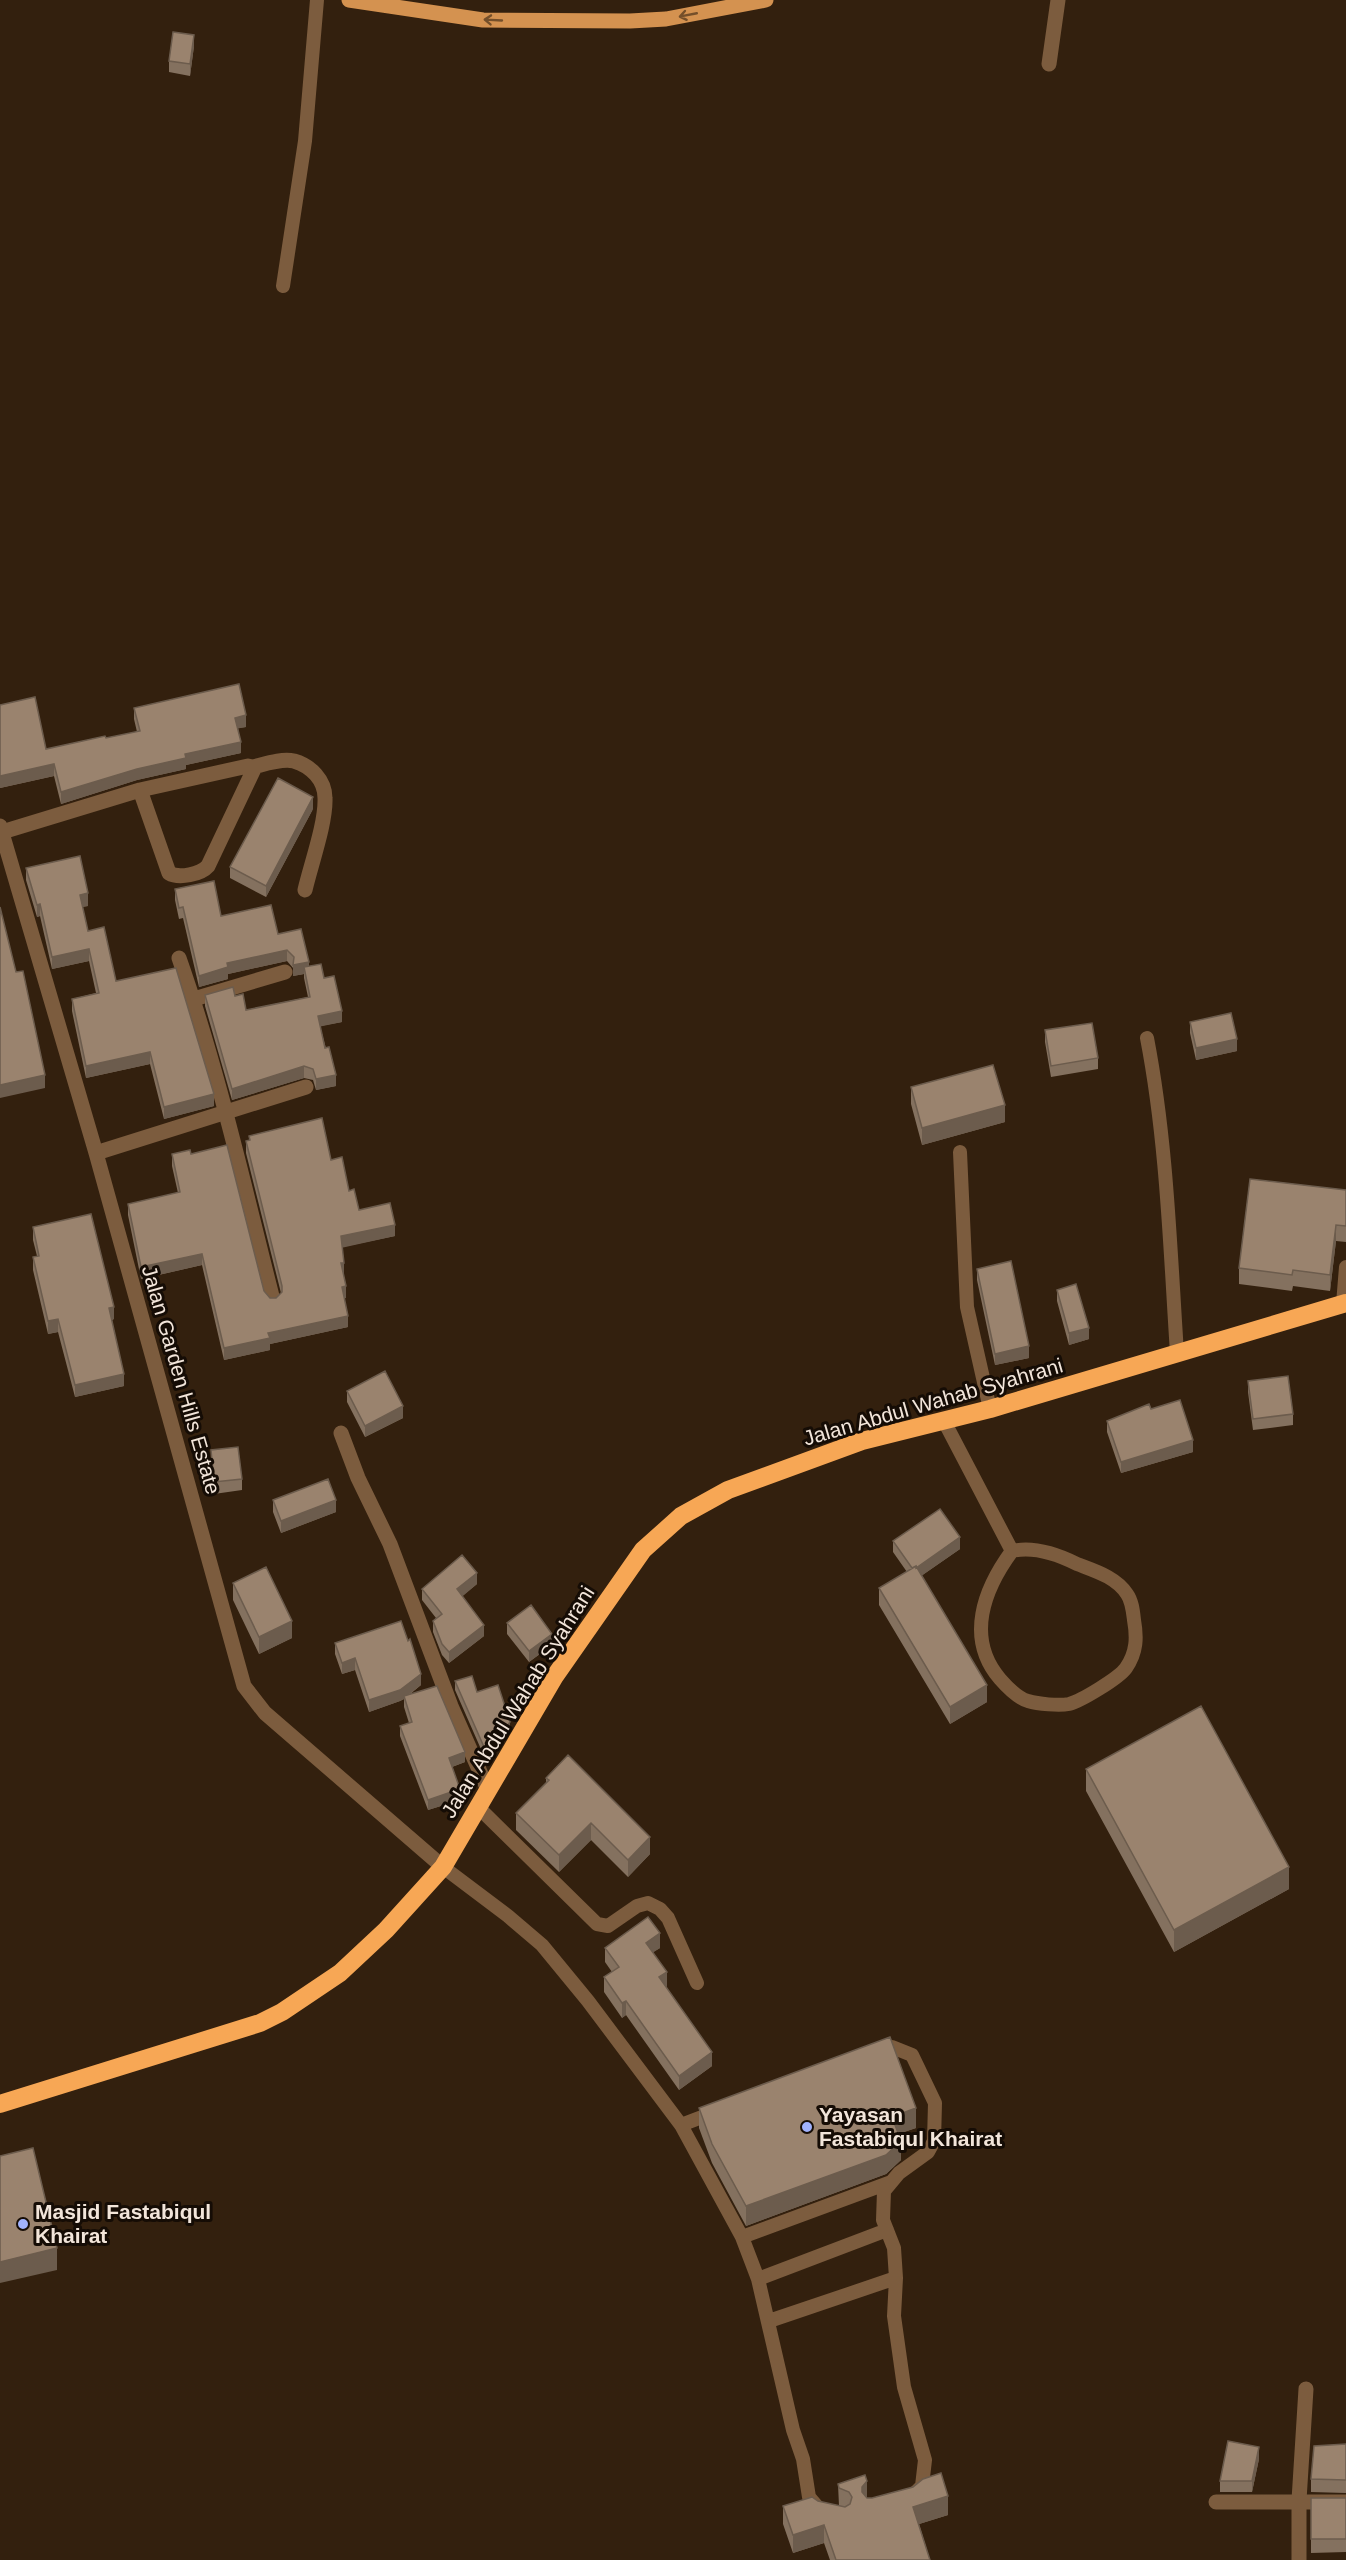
<svg xmlns="http://www.w3.org/2000/svg" width="1346" height="2560" viewBox="0 0 1346 2560" font-family="Helvetica,sans-serif">
	<style>
		.lines { fill: none; stroke-linecap: round; stroke-linejoin: round }
		.lane { stroke: #7c5c3e; stroke-width: 14 }
		.street { stroke: #7c5c3e; stroke-width: 15 }
		.primary { stroke: #d49250; stroke-width: 15 }
		.highway { stroke: #f7a755; stroke-width: 18 }
		.wall { fill: #84715f }
		.shaded-wall { fill: #6c5c4d }
		.building { fill: #9a836e; stroke: #6c5c4d; stroke-width: 1.5 }
		.oneway { stroke: #744f2a }
		.poi-dot { fill: #a1b2fd; stroke: #150c05; stroke-width: 2 }
		.labels { text-anchor: middle; stroke-width: 6; stroke-linejoin: round; paint-order: stroke }
		.street-label { font-size: 21px; fill: #f2e5da; stroke: #150c05 }
		.poi-label { font-size: 21px; font-weight: bold; fill: #f2e5da; stroke: #150c05; text-anchor: start }
	</style>
	<rect width="100%" height="100%" fill="#33200e"/>
	<g class="lines">
		<path class="lane" d="M 283,286 L 305,141 L 317,0
			M 1147,1038 C 1167,1142 1170,1248 1177,1353
			M 960,1152 L 967,1307 L 990,1409
			M 1343,1304 L 1346,1267
			M 944,1421 L 1012,1551 C 1034,1546 1057,1554 1077,1564 C 1095,1571 1116,1577 1127,1594 C 1132,1601 1133,1611 1134,1620 C 1137,1637 1137,1652 1126,1668 C 1119,1678 1081,1701 1069,1704 C 1059,1706 1038,1704 1028,1701 C 1017,1698 1007,1687 1000,1679 C 965,1638 984,1589 1012,1551
			M 478,1807 L 597,1924 L 608,1926 L 637,1906 L 648,1903 L 660,1909 L 668,1918 L 697,1983
			M 443,1867 L 508,1916 L 542,1945 L 588,2001 L 681,2125
			M 876,2050 L 892,2047 L 912,2055 L 935,2103 L 934,2141 L 928,2152 L 899,2173 L 884,2191 L 883,2220 L 894,2248 L 896,2278 L 894,2316 L 904,2387 L 925,2460 L 922,2486 L 913,2495
			M 715,2112 L 681,2125 L 742,2237 L 758,2279 L 793,2430 L 803,2459 L 809,2497 L 821,2511
			M 742,2237 L 891,2182
			M 758,2279 L 887,2230
			M 769,2321 L 896,2278"/>
		<path class="street" d="M 1049,64 L 1058,0
			M 253,767 C 265,764 282,758 294,761 C 311,766 325,780 325,798 C 326,823 311,864 305,890
			M 0,826 L 96,1153 L 244,1686 L 265,1713 L 443,1867
			M 2,832 L 140,790 L 248,766 L 253,767 L 254,769 L 208,866 C 201,874 179,879 169,873 L 140,790
			M 179,958 C 218,1069 244,1186 273,1300
			M 194,999 L 285,972
			M 96,1153 L 306,1087
			M 341,1433 L 358,1478 L 390,1544 L 451,1706 L 488,1790
			M 1216,2502 L 1346,2502
			M 1299,2560 L 1299,2500 L 1306,2389"/>
		<path class="primary" d="M 349,0 L 483,20 L 630,21 L 666,19 L 766,0"/>
		<path class="highway" d="M 0,2104 L 260,2023 L 282,2012 L 340,1973 L 386,1930 L 443,1867 L 555,1676 L 643,1550 L 681,1516 L 728,1490 L 862,1441 L 990,1409 L 1346,1303"/>
	</g>
	<path class="wall" d="M 194,46 L 190,76 L 169,72 L 169,61 Z
		M 0,705 L 46,749 L 106,738 L 137,732 L 134,719 L 134,708 L 246,727 L 238,728 L 241,753 L 186,765 L 186,769 L 137,780 L 61,804 L 54,776 L 0,788 Z
		M 313,809 L 266,897 L 230,878 L 230,867 Z
		M 26,868 L 88,906 L 82,907 L 88,931 L 116,981 L 214,1106 L 164,1119 L 150,1064 L 86,1078 L 72,1011 L 72,999 L 96,993 L 89,961 L 52,969 L 40,916 L 37,917 L 26,880 Z
		M 175,889 L 221,916 L 278,934 L 309,966 L 324,978 L 342,1022 L 320,1026 L 336,1086 L 316,1090 L 313,1080 L 304,1078 L 232,1100 L 205,1006 L 205,995 L 235,996 L 246,1010 L 308,997 L 304,978 L 304,974 L 293,976 L 293,968 L 287,961 L 228,974 L 228,979 L 199,987 L 183,918 L 179,919 L 175,900 Z
		M 1190,1022 L 1237,1051 L 1196,1060 L 1190,1033 Z
		M 1045,1030 L 1098,1058 L 1098,1069 L 1051,1077 L 1045,1042 Z
		M 911,1087 L 1005,1122 L 922,1145 L 911,1104 Z
		M 249,1136 L 331,1160 L 349,1191 L 359,1210 L 395,1236 L 342,1247 L 344,1274 L 343,1274 L 346,1298 L 344,1298 L 348,1327 L 270,1344 L 270,1350 L 224,1360 L 202,1265 L 141,1279 L 128,1215 L 128,1204 L 178,1193 L 172,1166 L 172,1154 L 191,1154 L 264,1291 L 270,1298 L 276,1298 L 281,1293 L 246,1153 L 246,1141 L 249,1141 Z
		M 1346,1190 L 1346,1242 L 1336,1241 L 1330,1291 L 1293,1286 L 1292,1291 L 1239,1284 L 1239,1268 Z
		M 33,1227 L 114,1319 L 112,1320 L 124,1386 L 75,1397 L 58,1332 L 48,1334 L 33,1270 L 33,1257 L 37,1256 L 33,1240 Z
		M 977,1269 L 1029,1358 L 995,1365 L 977,1280 Z
		M 1057,1290 L 1089,1339 L 1069,1345 L 1057,1301 Z
		M 1248,1381 L 1293,1414 L 1293,1425 L 1253,1430 L 1248,1392 Z
		M 347,1391 L 403,1418 L 365,1437 L 347,1402 Z
		M 1107,1421 L 1193,1452 L 1121,1473 L 1107,1432 Z
		M 211,1450 L 242,1479 L 242,1490 L 214,1494 L 211,1461 Z
		M 273,1500 L 336,1512 L 281,1533 L 273,1512 Z
		M 893,1541 L 960,1549 L 921,1576 L 987,1702 L 950,1724 L 879,1605 L 879,1588 L 907,1572 L 893,1552 Z
		M 233,1583 L 292,1638 L 259,1654 L 233,1600 Z
		M 477,1584 L 462,1596 L 484,1636 L 449,1663 L 442,1655 L 433,1632 L 433,1621 L 436,1618 L 422,1600 L 422,1589 Z
		M 507,1623 L 552,1645 L 529,1662 L 507,1634 Z
		M 335,1643 L 421,1685 L 409,1695 L 465,1762 L 452,1767 L 460,1800 L 428,1810 L 400,1736 L 400,1726 L 409,1723 L 404,1707 L 404,1699 L 400,1701 L 369,1712 L 355,1670 L 342,1674 L 335,1654 Z
		M 455,1681 L 477,1692 L 510,1730 L 505,1739 L 490,1744 L 490,1753 L 484,1756 L 455,1690 Z
		M 1086,1769 L 1289,1889 L 1174,1952 L 1086,1791 Z
		M 546,1778 L 650,1854 L 628,1877 L 591,1840 L 559,1872 L 516,1830 L 516,1813 L 546,1783 Z
		M 605,1948 L 660,1948 L 653,1952 L 667,1986 L 666,1987 L 712,2066 L 679,2090 L 626,2015 L 622,2018 L 604,1992 L 604,1977 L 612,1972 L 605,1962 Z
		M 699,2108 L 916,2128 L 898,2134 L 901,2160 L 886,2174 L 746,2226 L 712,2163 L 699,2128 Z
		M 1346,2444 L 1346,2493 L 1311,2492 L 1311,2473 Z
		M 1259,2459 L 1252,2492 L 1220,2492 L 1220,2481 Z
		M 838,2484 L 867,2498 L 948,2515 L 919,2524 L 930,2560 L 830,2560 L 824,2543 L 793,2553 L 783,2524 L 783,2506 L 818,2501 L 839,2506 Z
		M 1311,2498 L 1346,2498 L 1346,2552 L 1311,2553 Z"/>
	<path class="shaded-wall" d="M 194,35 L 194,46 L 190,76 L 190,64 Z
		M 246,715 L 246,727 L 235,729 L 235,718 Z
		M 241,742 L 241,753 L 186,765 L 186,769 L 137,780 L 61,804 L 61,792 L 185,754 Z
		M 54,764 L 54,776 L 0,788 L 0,776 Z
		M 313,797 L 313,809 L 266,897 L 266,886 Z
		M 88,893 L 88,906 L 80,907 L 80,895 Z
		M 40,904 L 40,916 L 37,917 L 37,905 Z
		M 89,949 L 89,961 L 52,969 L 52,957 Z
		M 287,950 L 287,961 L 228,974 L 228,979 L 199,987 L 199,976 L 227,963 Z
		M 309,962 L 309,973 L 304,967 L 304,974 L 293,976 L 293,965 Z
		M 342,1011 L 342,1022 L 318,1027 L 318,1016 Z
		M 1237,1039 L 1237,1051 L 1196,1060 L 1196,1048 Z
		M 150,1052 L 150,1064 L 86,1078 L 86,1066 Z
		M 304,1066 L 304,1078 L 232,1100 L 232,1089 Z
		M 45,1075 L 45,1088 L 0,1098 L 0,1085 Z
		M 336,1075 L 336,1086 L 316,1090 L 316,1079 Z
		M 214,1094 L 214,1106 L 164,1119 L 164,1107 Z
		M 1005,1105 L 1005,1122 L 922,1145 L 922,1128 Z
		M 395,1225 L 395,1236 L 341,1248 L 341,1236 Z
		M 1336,1225 L 1336,1241 L 1330,1291 L 1330,1275 Z
		M 202,1254 L 202,1265 L 141,1279 L 141,1267 Z
		M 341,1263 L 344,1263 L 344,1274 L 341,1275 Z
		M 346,1286 L 346,1298 L 342,1299 L 342,1287 Z
		M 114,1307 L 114,1319 L 109,1320 L 109,1308 Z
		M 348,1316 L 348,1327 L 270,1344 L 270,1350 L 224,1360 L 224,1348 L 268,1333 Z
		M 58,1319 L 58,1332 L 48,1334 L 48,1321 Z
		M 1089,1328 L 1089,1339 L 1069,1345 L 1069,1333 Z
		M 1029,1346 L 1029,1358 L 995,1365 L 995,1354 Z
		M 124,1374 L 124,1386 L 75,1397 L 75,1385 Z
		M 403,1406 L 403,1418 L 365,1437 L 365,1426 Z
		M 1193,1440 L 1193,1452 L 1121,1473 L 1121,1462 Z
		M 336,1500 L 336,1512 L 281,1533 L 281,1521 Z
		M 960,1537 L 960,1549 L 914,1581 L 914,1570 Z
		M 477,1573 L 477,1584 L 457,1601 L 457,1589 Z
		M 292,1621 L 292,1638 L 259,1654 L 259,1637 Z
		M 484,1625 L 484,1636 L 449,1663 L 449,1652 Z
		M 552,1634 L 552,1645 L 529,1662 L 529,1651 Z
		M 355,1658 L 355,1670 L 342,1674 L 342,1663 Z
		M 421,1674 L 421,1685 L 404,1698 L 404,1696 L 404,1699 L 400,1701 L 369,1712 L 369,1700 Z
		M 987,1685 L 987,1702 L 950,1724 L 950,1707 Z
		M 510,1722 L 510,1730 L 505,1739 L 487,1745 L 487,1736 Z
		M 490,1745 L 490,1753 L 484,1756 L 484,1747 Z
		M 465,1752 L 465,1762 L 449,1768 L 449,1758 Z
		M 460,1789 L 460,1800 L 428,1810 L 428,1800 Z
		M 591,1823 L 591,1840 L 559,1872 L 559,1855 Z
		M 650,1837 L 650,1854 L 628,1877 L 628,1860 Z
		M 1289,1867 L 1289,1889 L 1174,1952 L 1174,1930 Z
		M 660,1933 L 660,1948 L 646,1957 L 646,1943 Z
		M 667,1972 L 667,1986 L 659,1991 L 659,1977 Z
		M 626,2001 L 626,2015 L 622,2018 L 622,2003 Z
		M 712,2052 L 712,2066 L 679,2090 L 679,2076 Z
		M 916,2108 L 916,2128 L 892,2136 L 892,2117 Z
		M 901,2141 L 901,2160 L 886,2174 L 746,2226 L 746,2206 Z
		M 57,2248 L 57,2270 L 0,2283 L 0,2262 Z
		M 1259,2447 L 1259,2459 L 1252,2492 L 1252,2481 Z
		M 867,2481 L 867,2499 L 862,2505 L 862,2487 Z
		M 948,2496 L 948,2515 L 913,2526 L 913,2507 Z
		M 824,2525 L 824,2543 L 793,2553 L 793,2535 Z"/>
	<path class="building" d="M 173,32 L 194,35 L 190,64 L 169,61 Z
		M 239,684 L 246,715 L 235,718 L 241,742 L 185,754 L 186,758 L 137,769 L 61,792 L 54,764 L 0,776 L 0,705 L 35,697 L 46,749 L 105,736 L 106,738 L 140,731 L 134,708 Z
		M 278,778 L 313,797 L 266,886 L 230,867 Z
		M 80,856 L 88,893 L 80,895 L 88,931 L 104,927 L 116,981 L 176,968 L 214,1094 L 164,1107 L 150,1052 L 86,1066 L 72,999 L 99,993 L 89,949 L 52,957 L 40,904 L 37,905 L 26,868 Z
		M 214,881 L 221,916 L 271,905 L 278,934 L 301,929 L 309,962 L 293,965 L 294,957 L 287,950 L 227,963 L 228,967 L 199,976 L 183,907 L 179,908 L 175,889 Z
		M 0,907 L 16,972 L 23,971 L 45,1075 L 0,1085 Z
		M 321,964 L 324,978 L 334,976 L 342,1011 L 318,1016 L 325,1048 L 329,1047 L 336,1075 L 316,1079 L 313,1069 L 304,1066 L 232,1089 L 205,995 L 233,987 L 235,996 L 243,994 L 246,1010 L 310,997 L 304,967 Z
		M 1231,1013 L 1237,1039 L 1196,1048 L 1190,1022 Z
		M 1092,1023 L 1098,1058 L 1051,1066 L 1045,1030 Z
		M 993,1065 L 1005,1105 L 922,1128 L 911,1087 Z
		M 322,1118 L 331,1160 L 342,1157 L 349,1191 L 354,1189 L 359,1210 L 390,1203 L 395,1225 L 341,1236 L 344,1263 L 341,1263 L 346,1286 L 342,1287 L 348,1316 L 268,1333 L 270,1338 L 224,1348 L 202,1254 L 141,1267 L 128,1204 L 180,1192 L 172,1154 L 190,1150 L 191,1154 L 227,1145 L 264,1291 L 270,1298 L 276,1298 L 282,1292 L 282,1286 L 246,1141 L 250,1140 L 249,1136 Z
		M 1250,1179 L 1346,1190 L 1346,1226 L 1336,1225 L 1330,1275 L 1293,1270 L 1292,1275 L 1239,1268 Z
		M 91,1214 L 114,1307 L 109,1308 L 124,1374 L 75,1385 L 58,1319 L 48,1321 L 33,1257 L 39,1256 L 33,1227 Z
		M 1011,1261 L 1029,1346 L 995,1354 L 977,1269 Z
		M 1076,1284 L 1089,1328 L 1069,1333 L 1057,1290 Z
		M 385,1371 L 403,1406 L 365,1426 L 347,1391 Z
		M 1288,1376 L 1293,1414 L 1253,1419 L 1248,1381 Z
		M 1180,1400 L 1193,1440 L 1121,1462 L 1107,1421 L 1149,1404 L 1151,1409 Z
		M 238,1447 L 242,1479 L 214,1482 L 211,1450 Z
		M 328,1479 L 336,1500 L 281,1521 L 273,1500 Z
		M 940,1509 L 960,1537 L 916,1568 L 916,1566 L 912,1568 L 893,1541 Z
		M 462,1555 L 477,1573 L 457,1589 L 484,1625 L 449,1652 L 442,1644 L 433,1621 L 442,1614 L 422,1589 Z
		M 916,1566 L 987,1685 L 950,1707 L 879,1588 Z
		M 266,1567 L 292,1621 L 259,1637 L 233,1583 Z
		M 531,1605 L 552,1634 L 529,1651 L 507,1623 Z
		M 401,1621 L 408,1641 L 410,1639 L 421,1674 L 400,1690 L 369,1700 L 355,1658 L 342,1663 L 335,1643 Z
		M 472,1676 L 477,1692 L 498,1685 L 510,1722 L 505,1730 L 487,1736 L 490,1745 L 484,1747 L 455,1681 Z
		M 437,1686 L 465,1752 L 449,1758 L 460,1789 L 428,1800 L 400,1726 L 412,1722 L 404,1696 Z
		M 1201,1706 L 1289,1867 L 1174,1930 L 1086,1769 Z
		M 568,1755 L 650,1837 L 628,1860 L 591,1823 L 559,1855 L 516,1813 L 549,1780 L 546,1778 Z
		M 648,1917 L 660,1933 L 646,1943 L 667,1972 L 659,1977 L 712,2052 L 679,2076 L 626,2001 L 622,2003 L 604,1977 L 619,1967 L 605,1948 Z
		M 890,2037 L 916,2108 L 892,2117 L 901,2141 L 886,2155 L 746,2206 L 712,2144 L 699,2108 Z
		M 33,2148 L 57,2248 L 0,2262 L 0,2156 Z
		M 1228,2441 L 1259,2447 L 1252,2481 L 1220,2481 Z
		M 1346,2444 L 1346,2480 L 1311,2479 L 1314,2446 Z
		M 941,2473 L 948,2496 L 913,2507 L 930,2560 L 836,2560 L 824,2525 L 793,2535 L 783,2506 L 812,2497 L 818,2501 L 845,2507 L 850,2504 L 852,2497 L 849,2492 L 839,2488 L 838,2484 L 865,2475 L 867,2481 L 862,2487 L 862,2492 L 867,2498 L 872,2498 L 913,2487 L 923,2479 Z
		M 1311,2498 L 1346,2498 L 1346,2539 L 1311,2539 Z"/>
	<defs><path id="oneway-shaft" d="M-6 0H5M1.5-3L5.5 0L1.5 3" fill="none" stroke-width="1.6" stroke-linecap="round" stroke-linejoin="round" transform="scale(1.5)"/></defs>
	<g class="oneway">
		<use href="#oneway-shaft" transform="translate(688 15) rotate(169)"/>
		<use href="#oneway-shaft" transform="translate(493 20) rotate(-177)"/>
	</g>
	<g class="poi-dot">
		<circle cx="807" cy="2127" r="6"/>
		<circle cx="23" cy="2224" r="6"/>
	</g>
	<g class="labels">
		<g class="street-label">
			<text transform="translate(181 1380) rotate(74)" y="7">Jalan Garden Hills Estate</text>
			<text transform="translate(933 1402) rotate(-16)" y="7">Jalan Abdul Wahab Syahrani</text>
			<text transform="translate(518 1702) rotate(-58)" y="7">Jalan Abdul Wahab Syahrani</text>
		</g>
		<g class="poi-label">
			<text x="819" y="2122">Yayasan<tspan x="819" dy="24">Fastabiqul Khairat</tspan></text>
			<text x="35" y="2219">Masjid Fastabiqul<tspan x="35" dy="24">Khairat</tspan></text>
		</g>
	</g>
</svg>
